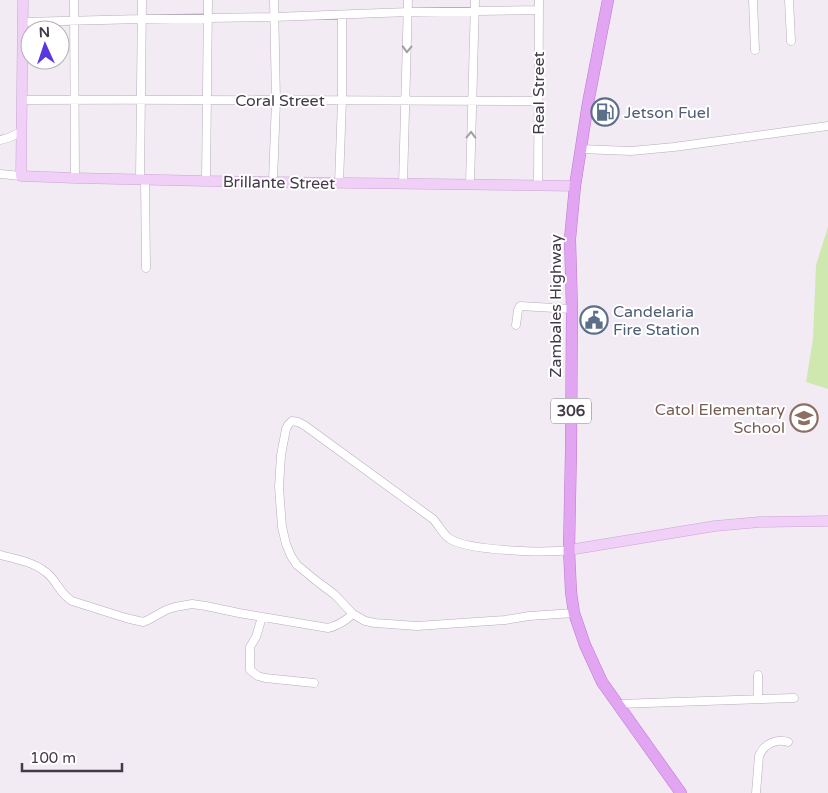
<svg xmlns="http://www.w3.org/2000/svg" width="828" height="793" viewBox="0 0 828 793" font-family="'Varela Round',sans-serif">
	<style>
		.water { fill: #cee8b0 }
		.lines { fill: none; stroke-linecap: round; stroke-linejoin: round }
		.street-casing { stroke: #b7acbb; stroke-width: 9 }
		.secondary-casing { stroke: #caa5d3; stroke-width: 11 }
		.primary-casing { stroke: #bf77d6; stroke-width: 12 }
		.street { stroke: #fff; stroke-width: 8 }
		.secondary { stroke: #f1d0f8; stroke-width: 10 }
		.primary { stroke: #e1a5f2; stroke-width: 11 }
		.oneway { stroke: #a19ca3 }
		.labels { text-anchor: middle; stroke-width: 4; stroke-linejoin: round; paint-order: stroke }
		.shield { fill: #fff; stroke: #7b757e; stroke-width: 1 }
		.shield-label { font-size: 15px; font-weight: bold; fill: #433a47 }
		.street-label { font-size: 16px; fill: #433a47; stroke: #fff }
		.service-label { font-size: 16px; fill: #4e5e75; stroke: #fff; text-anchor: start }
		.education-label { font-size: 16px; fill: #785e54; stroke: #fff; text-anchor: end }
	</style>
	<rect width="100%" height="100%" fill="#f2ebf4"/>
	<path class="water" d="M 828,227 L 828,389 L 806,382 L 813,339 L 816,265 Z"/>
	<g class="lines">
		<g class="street-casing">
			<path id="street" d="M 74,0 L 75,178
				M 753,0 L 755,50
				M 789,0 L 791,41
				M 22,22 L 142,19 L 274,17 L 409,12 L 538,10
				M 22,100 C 194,99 366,101 538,101
				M 0,140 L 8,138 L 21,132
				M 580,149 L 631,151 L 674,147 L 828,126
				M 0,174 L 21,176
				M 140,179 L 142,0
				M 145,179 L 146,268
				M 206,181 L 208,0
				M 273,181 L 276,101 L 274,0
				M 339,183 L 342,100 L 342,15
				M 403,184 L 408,0
				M 470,184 L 475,0
				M 538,186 L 539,0
				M 516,325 L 518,310 L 520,306 L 572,309
				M 569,550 C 546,553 469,551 450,539 C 442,534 439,525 433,519 L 304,425 L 298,422 L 292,421 L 288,425 L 286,429 L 281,455 L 279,487 L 282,527 L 286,544 L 291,556 L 297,565 L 319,583 L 334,594 L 353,614 L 365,621 L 375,623 L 417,626 L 505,620 L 529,616 L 574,613
				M 0,555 C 17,559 39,563 51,577 C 59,586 61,594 72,601 L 126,618 L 143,622 L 148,620 L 166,610 L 175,607 L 192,604 L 206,606 L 239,613 L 328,628 C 338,626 345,621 353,614
				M 262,617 L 256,637 L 250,647 L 250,670 L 258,676 L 265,678 L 314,683
				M 758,675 L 758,699
				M 618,704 L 794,698
				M 756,793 L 759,756 C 764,744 776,738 788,742"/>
		</g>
		<g class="secondary-casing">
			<path id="secondary" d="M 23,0 L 21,176 L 75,178 L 206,181 L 575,186
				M 569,550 L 715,526 L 760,522 L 828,521"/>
		</g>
		<g class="primary-casing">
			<path id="primary" d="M 608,0 L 588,103 L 575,186 L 570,239 L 572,309 L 571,450 L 569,550 L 571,592 L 574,613 L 585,645 L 602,682 L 681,793"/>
		</g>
		<use href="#street" class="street"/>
		<use href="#secondary" class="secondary"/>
		<use href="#primary" class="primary"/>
	</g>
	<defs><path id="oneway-chevron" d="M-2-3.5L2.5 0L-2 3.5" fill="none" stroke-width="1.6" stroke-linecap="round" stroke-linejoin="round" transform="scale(1.25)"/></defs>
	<g class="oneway">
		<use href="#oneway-chevron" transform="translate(407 49) rotate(92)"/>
		<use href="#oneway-chevron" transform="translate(471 135) rotate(-88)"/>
	</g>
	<defs>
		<g id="fuel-ring" transform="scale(1.4375)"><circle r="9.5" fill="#fff" stroke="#5c6f8a" stroke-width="1.5"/><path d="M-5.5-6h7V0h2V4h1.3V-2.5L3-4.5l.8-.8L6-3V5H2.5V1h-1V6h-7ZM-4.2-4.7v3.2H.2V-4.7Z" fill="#5c6f8a"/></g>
		<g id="civic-ring" transform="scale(1.4375)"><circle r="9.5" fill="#fff" stroke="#5c6f8a" stroke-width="1.5"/><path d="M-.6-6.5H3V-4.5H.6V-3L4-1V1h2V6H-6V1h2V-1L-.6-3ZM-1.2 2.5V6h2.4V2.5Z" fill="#5c6f8a"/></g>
		<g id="school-ring" transform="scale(1.4375)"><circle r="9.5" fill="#fff" stroke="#8d6e63" stroke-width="1.5"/><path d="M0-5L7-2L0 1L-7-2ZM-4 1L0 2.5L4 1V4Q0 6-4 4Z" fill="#8d6e63"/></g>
	</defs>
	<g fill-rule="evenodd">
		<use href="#fuel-ring" x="605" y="112"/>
		<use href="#civic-ring" x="594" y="320"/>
		<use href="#school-ring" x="804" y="418"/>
	</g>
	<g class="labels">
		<rect class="shield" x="551" y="398.5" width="40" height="25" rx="4"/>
		<g class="shield-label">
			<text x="571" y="416">306</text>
		</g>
		<g class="street-label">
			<text transform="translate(538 93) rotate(-90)" y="6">Real Street</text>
			<text x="280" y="106">Coral Street</text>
			<text transform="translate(279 182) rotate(1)" y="6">Brillante Street</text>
			<text transform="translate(555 306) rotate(-90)" y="6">Zambales Highway</text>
		</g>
		<g class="service-label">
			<text x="624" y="118">Jetson Fuel</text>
			<text x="613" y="317">Candelaria<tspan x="613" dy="18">Fire Station</tspan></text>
		</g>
		<g class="education-label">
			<text x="785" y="415">Catol Elementary<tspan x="785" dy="18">School</tspan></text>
		</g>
	</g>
	<g transform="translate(45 45) rotate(357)"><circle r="24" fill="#ffffff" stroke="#b4b0b5"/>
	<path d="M0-4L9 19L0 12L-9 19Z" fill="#5936e0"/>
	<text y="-8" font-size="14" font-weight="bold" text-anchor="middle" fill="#433a47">N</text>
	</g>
	<path d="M22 763v8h100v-8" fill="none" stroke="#433a47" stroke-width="2.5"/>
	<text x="30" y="763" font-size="15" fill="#433a47" stroke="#ffffff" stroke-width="4" paint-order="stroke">100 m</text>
</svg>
